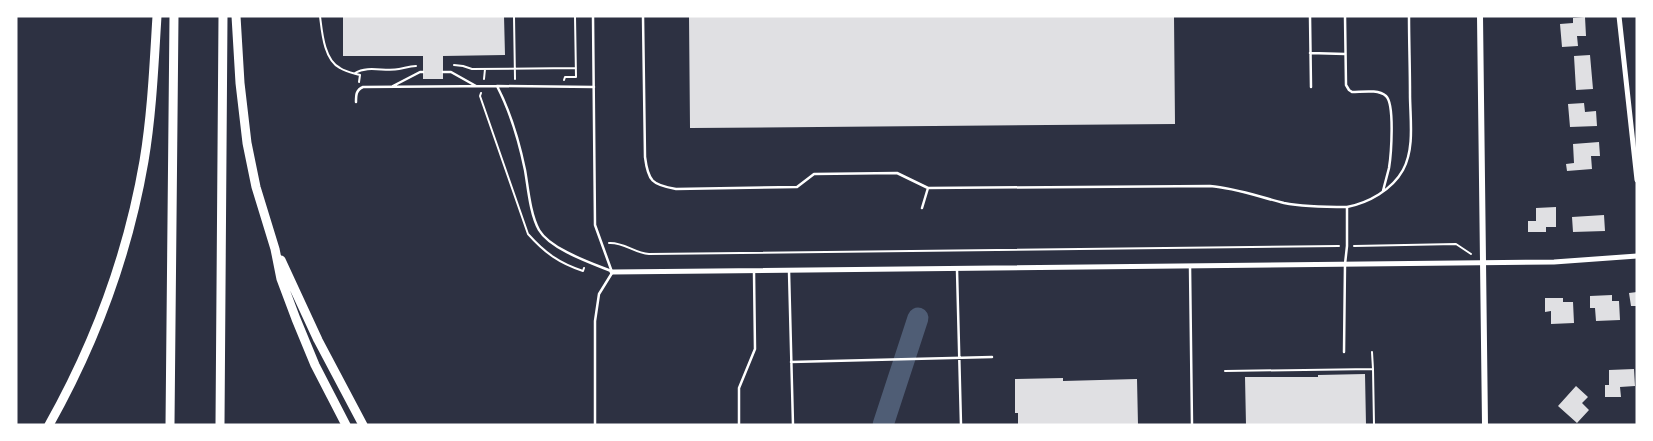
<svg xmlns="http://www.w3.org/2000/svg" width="1653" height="441" viewBox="0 0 1653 441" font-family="'DejaVu Sans',sans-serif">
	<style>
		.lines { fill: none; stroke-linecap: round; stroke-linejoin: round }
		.river { stroke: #4f5d75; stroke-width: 21 }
		.building { fill: #e0e0e3 }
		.path { stroke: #fff; stroke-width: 2 }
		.service { stroke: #fff; stroke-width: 2.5 }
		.minor { stroke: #fff; stroke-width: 5 }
		.tertiary { stroke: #fff; stroke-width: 6 }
		.motorway { stroke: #fff; stroke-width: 9 }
	</style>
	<rect width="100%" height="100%" fill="#2d3142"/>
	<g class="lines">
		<path class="river" d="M 883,425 L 918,318"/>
	</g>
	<path class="building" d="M 343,16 L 504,16 L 505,55 L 443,56 L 443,79 L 423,79 L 423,56 L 343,56 Z
		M 689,16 L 1174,16 L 1175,124 L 690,128 Z
		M 1585,17 L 1586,36 L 1577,36 L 1578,46 L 1562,47 L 1560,24 L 1573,23 L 1573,18 Z
		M 1590,55 L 1593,89 L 1576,90 L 1574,56 Z
		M 1584,103 L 1585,112 L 1596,111 L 1597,126 L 1570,127 L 1568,104 Z
		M 1599,142 L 1600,156 L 1591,156 L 1592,169 L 1567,171 L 1566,164 L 1574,163 L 1573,144 Z
		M 1556,207 L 1556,227 L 1546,227 L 1546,232 L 1528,232 L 1528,221 L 1536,221 L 1536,208 Z
		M 1604,215 L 1605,231 L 1573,232 L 1572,217 Z
		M 1637,292 L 1637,306 L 1631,306 L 1629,293 Z
		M 1612,295 L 1612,301 L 1619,301 L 1620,320 L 1596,321 L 1595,308 L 1590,308 L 1590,296 Z
		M 1545,298 L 1563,298 L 1563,302 L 1573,302 L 1574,323 L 1551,324 L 1551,311 L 1545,312 Z
		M 1634,369 L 1635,386 L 1620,387 L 1621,397 L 1605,397 L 1605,385 L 1609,385 L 1609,370 Z
		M 1365,374 L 1366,425 L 1246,425 L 1245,377 L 1318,377 L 1318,375 Z
		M 1063,378 L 1063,381 L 1137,379 L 1138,425 L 1018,425 L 1018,413 L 1015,413 L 1015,379 Z
		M 1576,386 L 1588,397 L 1582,403 L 1589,410 L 1577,423 L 1558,406 Z"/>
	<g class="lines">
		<path class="path" d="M 320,16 C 322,32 324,60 340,68 C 346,72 353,73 360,75 L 359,82
			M 514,16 L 515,79
			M 454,65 L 463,66 L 472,69 L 576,68
			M 355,73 C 368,65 385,72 399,69 C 405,68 409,66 416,66
			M 484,79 L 485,69
			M 564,80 L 565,77 L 576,77 L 575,16
			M 481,93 L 480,96 L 528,234 C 545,253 559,263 583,271 L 584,268
			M 609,243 C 624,242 634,253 649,254 L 1339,246
			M 1354,246 L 1456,244 L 1471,254
			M 1372,352 L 1373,369
			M 1225,371 L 1373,369 L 1374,425"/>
		<path class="service" d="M 593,16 L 595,225 L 612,272
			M 643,16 L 645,157 C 648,181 652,185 676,189 L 797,187 L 814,174 L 897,173 L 928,188 L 1210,186 C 1236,188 1259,197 1284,203 C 1304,207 1326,207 1347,207 L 1347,246 L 1345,264 L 1344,352
			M 1310,16 L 1311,87
			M 1345,16 L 1346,85 L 1349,90 L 1352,92 C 1362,92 1378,89 1386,96 C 1395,104 1391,156 1389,168 C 1387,176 1385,183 1383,191
			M 1310,53 L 1345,54
			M 443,72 L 451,72 L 476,86
			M 393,86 L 420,72 L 423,72
			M 594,87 L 497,86 C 511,113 519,141 525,170 C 528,187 530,214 539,230 C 550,249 591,263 611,271
			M 356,102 C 356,95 356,90 363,87 L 497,86
			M 1347,207 C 1368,203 1392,190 1403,170 C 1415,148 1410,118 1410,94 C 1410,68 1409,42 1409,16
			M 922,208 L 928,188
			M 1190,266 L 1192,425
			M 957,270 L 961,425
			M 789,271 L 793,425
			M 791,362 L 992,357
			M 595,425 L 595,321 L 599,294 L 612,273
			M 739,425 L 739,388 L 755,349 L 754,272"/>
		<path class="minor" d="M 1619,16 L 1637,180
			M 612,272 L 1554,262 L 1637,256"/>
		<path class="tertiary" d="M 1480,16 L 1485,425"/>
		<path class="motorway" d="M 236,16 L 240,83 L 247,143 L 256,187 L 275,249 L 281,279 L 296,319 L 315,365 L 346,425
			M 281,260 L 318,340 L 363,425
			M 49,425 C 95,343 128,254 144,161 C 152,113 154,64 157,16
			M 170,425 L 174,16
			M 220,425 L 223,16"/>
	</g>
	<rect width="1653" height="441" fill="none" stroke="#ffffff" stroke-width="35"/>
</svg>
